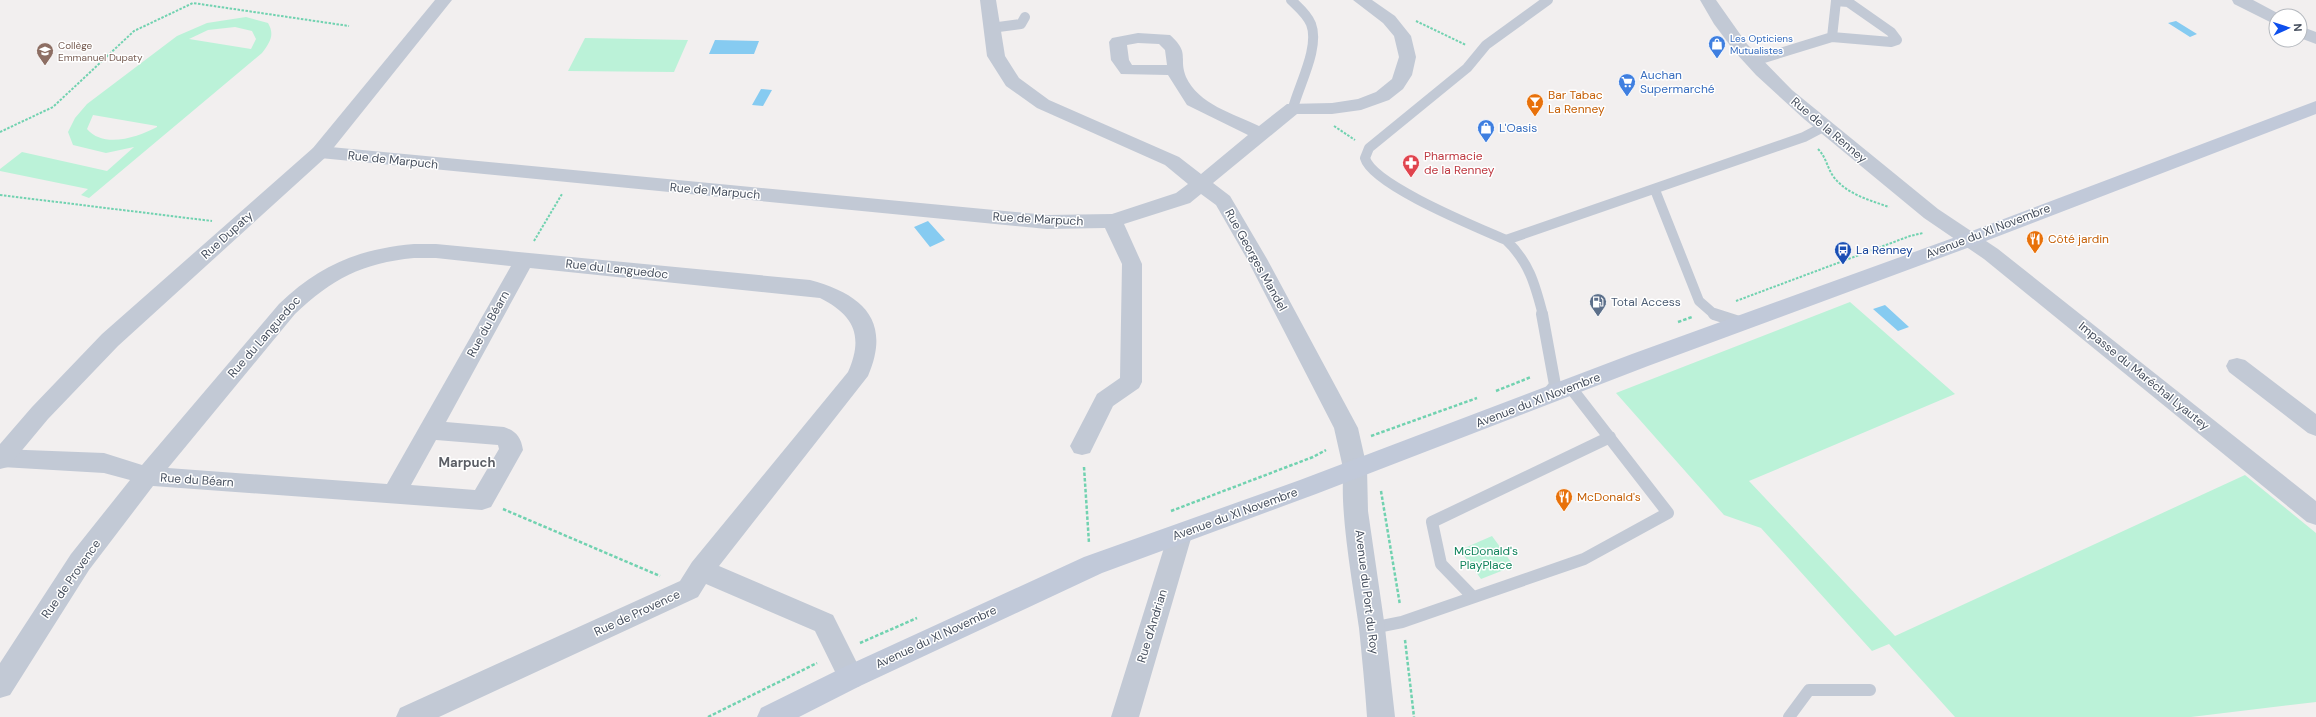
<svg xmlns="http://www.w3.org/2000/svg" width="2316" height="717" viewBox="0 0 2316 717" font-family="'DM Sans',sans-serif">
	<style>
		.green { fill: #bbf2d8; fill-rule: evenodd }
		.water { fill: #86cbf1 }
		.lines { fill: none; stroke-linecap: round; stroke-linejoin: round }
		.path-far1 { stroke: #71d2b0; stroke-width: 2; stroke-dasharray: 2.5 1.5; stroke-linecap: butt }
		.path { stroke: #71d2b0; stroke-width: 2.5; stroke-dasharray: 3.5 2; stroke-linecap: butt }
		.service-far1 { stroke: #c2c9d5; stroke-width: 10 }
		.service { stroke: #c2c9d5; stroke-width: 12 }
		.minor { fill: #c2c9d5; fill-rule: evenodd }
		.tertiary { fill: #c2c9d5; fill-rule: evenodd }
		.secondary { fill: #c1c9d9; fill-rule: evenodd }
		.labels { text-anchor: middle; stroke-width: 3; stroke-linejoin: round; paint-order: stroke }
		.far-shop-label { font-size: 10px; fill: #366cbe; stroke: #fff; text-anchor: start }
		.far-education-label { font-size: 10px; fill: #785e54; stroke: #fff; text-anchor: start }
		.shop-label { font-size: 12px; fill: #366cbe; stroke: #fff; text-anchor: start }
		.food-label { font-size: 12px; fill: #c56008; stroke: #fff; text-anchor: start }
		.street-label { font-size: 12px; fill: #464f5e; stroke: #fff }
		.health-label { font-size: 12px; fill: #be3a42; stroke: #fff; text-anchor: start }
		.transit-label { font-size: 12px; fill: #164399; stroke: #fff; text-anchor: start }
		.service-label { font-size: 12px; fill: #4e5e75; stroke: #fff; text-anchor: start }
		.park-label { font-size: 12px; fill: #11845c; stroke: #fff }
		.neighbourhood-label { font-size: 13px; font-weight: bold; fill: #5b5e65; stroke: #fff }
	</style>
	<rect width="100%" height="100%" fill="#f2efef"/>
	<path class="green" d="M 246,17 L 268,23 C 275,35 270,42 262,53 L 89,198 L 81,195 L 88,189 L 0,171 L 0,169 L 22,152 L 107,171 L 134,147 L 106,153 L 73,145 L 68,132 L 75,118 L 87,104 L 177,36 L 207,23 ZM 235,27 L 252,31 L 256,39 L 251,49 L 189,39 L 208,30 ZM 93,115 L 157,126 L 157,127 C 138,137 104,149 87,129 Z
		M 585,38 L 688,40 L 674,72 L 568,71 Z
		M 1850,302 L 1955,394 L 1749,481 L 1895,636 L 2245,475 L 2316,533 L 2316,702 L 2191,717 L 1955,717 L 1889,644 L 1872,651 L 1761,528 L 1724,515 L 1616,393 Z
		M 1492,536 L 1514,566 L 1481,579 L 1460,550 Z"/>
	<path class="water" d="M 2176,21 L 2197,34 L 2190,37 L 2168,23 Z
		M 715,40 L 759,41 L 754,54 L 709,54 Z
		M 761,89 L 772,90 L 763,106 L 752,105 Z
		M 928,221 L 945,240 L 930,247 L 914,227 Z
		M 1885,305 L 1909,327 L 1898,331 L 1873,309 Z"/>
	<g class="lines">
		<path class="path-far1" d="M 1416,21 L 1466,45
			M 1334,126 L 1355,140
			M 0,132 L 53,107 L 134,31 L 193,3 L 349,26
			M 1818,149 C 1826,157 1827,167 1833,176 C 1846,194 1869,200 1889,207
			M 0,195 L 212,221
			M 534,241 L 562,194
			M 1736,301 L 1910,236 L 1923,233"/>
		<path class="path" d="M 1678,322 L 1692,317
			M 1496,391 L 1531,377
			M 1371,436 L 1477,398
			M 1084,467 L 1089,543
			M 1381,491 L 1400,605
			M 503,509 L 660,576
			M 1171,511 L 1313,457 L 1326,450
			M 1405,640 L 1414,717
			M 860,643 L 917,618
			M 708,717 L 817,663"/>
		<path class="service-far1" d="M 1291,0 C 1298,7 1307,14 1311,24 C 1320,47 1299,85 1293,108
			M 1548,0 L 1486,45 L 1467,68 L 1369,148 L 1365,158 C 1372,185 1479,228 1506,240 L 1804,137 L 1823,127
			M 1836,1 L 1848,2 L 1891,32 L 1897,40 L 1891,42 L 1832,37 Z
			M 991,28 L 1021,24 L 1025,17
			M 1754,61 L 1832,37
			M 1655,190 L 1699,301 L 1715,315
			M 1506,240 C 1529,262 1535,284 1543,315"/>
		<path class="service" d="M 1542,314 L 1555,385 L 1547,395
			M 1714,314 L 1739,322
			M 1473,597 L 1441,564 L 1432,522 L 1610,437
			M 1372,628 L 1402,622 L 1584,559 L 1668,513 L 1571,388
			M 1789,717 L 1809,690 L 1870,690"/>
		<path class="minor" d="M 980,0 L 996,0 L 1005,56 L 1019,78 L 1049,100 L 1179,157 L 1201,174 L 1248,135 L 1187,105 L 1168,75 L 1121,74 L 1111,60 L 1109,42 L 1112,38 L 1138,33 L 1170,35 C 1191,54 1178,57 1186,77 C 1198,104 1234,114 1259,126 L 1287,104 L 1332,103 L 1358,99 L 1376,92 L 1392,79 L 1399,57 L 1394,36 L 1383,23 L 1353,0 L 1372,0 L 1395,16 L 1411,36 L 1416,57 L 1412,75 L 1403,89 L 1389,100 L 1361,110 L 1332,114 L 1297,114 L 1213,183 L 1230,196 L 1267,259 L 1358,428 L 1367,468 L 1363,475 L 1355,478 L 1347,475 L 1343,468 L 1334,428 L 1247,259 L 1216,205 L 1201,194 L 1190,203 L 1124,224 L 1142,264 L 1142,382 L 1139,388 L 1113,406 L 1090,453 L 1082,455 L 1074,453 L 1070,446 L 1097,394 L 1120,378 L 1122,264 L 1105,228 L 1047,229 L 320,158 L 313,156 L 311,152 L 313,148 L 320,146 L 1047,215 L 1112,214 L 1176,193 L 1188,184 L 1165,165 L 1037,108 L 1006,86 L 987,56 ZM 1138,43 L 1159,44 L 1165,50 L 1167,65 L 1132,65 L 1129,60 L 1127,45 Z
			M 1700,0 L 1716,0 L 1747,44 L 1792,90 L 1938,209 L 1998,249 L 2316,501 L 2316,525 L 2307,522 L 1984,259 L 1924,218 L 1804,119 L 1756,75 L 1735,52 L 1714,24 Z
			M 2232,0 L 2253,0 L 2283,16 L 2276,16 L 2276,23 L 2270,22 L 2234,4 Z
			M 2300,26 L 2316,32 L 2316,44 L 2300,38 Z
			M 414,244 L 436,244 L 810,280 C 862,294 892,320 868,376 L 719,566 L 833,615 L 864,677 L 860,686 L 851,689 L 842,686 L 815,631 L 706,584 L 698,597 L 439,717 L 396,717 L 400,708 L 680,581 L 692,562 L 848,372 C 864,336 854,315 820,298 L 530,268 L 446,422 L 504,427 C 516,431 521,437 523,450 L 491,507 L 482,510 L 153,486 L 89,570 L 10,695 L 0,698 L 0,663 L 71,554 L 130,480 L 104,473 L 2,467 L 0,467 L 0,449 L 104,453 L 142,465 L 279,304 C 320,265 358,249 414,244 ZM 414,258 L 436,258 L 511,266 L 387,484 L 168,468 L 295,314 C 332,279 362,263 414,258 ZM 436,440 L 498,445 L 499,449 L 475,490 L 411,485 Z
			M 2237,358 L 2245,360 L 2316,414 L 2316,436 L 2308,433 L 2229,372 L 2226,366 L 2229,360 Z
			M 1180,525 L 1189,528 L 1192,535 L 1139,717 L 1111,717 L 1168,535 L 1171,528 Z"/>
		<path class="tertiary" d="M 435,0 L 452,0 L 327,156 L 118,346 L 48,419 L 8,467 L 0,469 L 0,444 L 32,407 L 102,334 L 313,148 Z
			M 1355,458 L 1363,461 L 1367,468 L 1368,511 L 1385,628 L 1395,717 L 1367,717 C 1365,687 1362,658 1359,628 C 1355,596 1334,486 1347,461 Z"/>
		<path class="secondary" d="M 2316,101 L 2316,114 L 1978,244 L 1648,366 L 1316,494 L 1102,573 L 860,686 L 799,717 L 757,717 L 761,708 L 842,668 L 1084,557 L 1300,480 L 1632,354 L 1964,234 Z"/>
	</g>
	<defs>
		<g id="shop-pin" transform="scale(0.9)"><path d="M0 17L-7.5 6A9.5 9.5 0 1 1 7.5 6Z" fill="#3f7fe0" stroke="#fff"/><path d="M-5-2.5h2.3a2.7 3.5 0 0 1 5.4 0H5L5.5 6h-11ZM-1.5-2.5h3a1.5 2.3 0 0 0-3 0Z" fill="#fff"/></g>
		<g id="school-pin" transform="scale(0.9)"><path d="M0 17L-7.5 6A9.5 9.5 0 1 1 7.5 6Z" fill="#8d6e63" stroke="#fff"/><path d="M0-5L7-2L0 1L-7-2ZM-4 1L0 2.5L4 1V4Q0 6-4 4Z" fill="#fff"/></g>
		<g id="supermarket-pin" transform="scale(0.9)"><path d="M0 17L-7.5 6A9.5 9.5 0 1 1 7.5 6Z" fill="#3f7fe0" stroke="#fff"/><path d="M-6-5.5h2.5l.6 2H6L4.5 2H-2.5L-4.4-4H-6ZM-1.5 3.2a1.3 1.3 0 1 0 .1 0ZM3 3.2a1.3 1.3 0 1 0 .1 0Z" fill="#fff"/></g>
		<g id="bar-pin" transform="scale(0.9)"><path d="M0 17L-7.5 6A9.5 9.5 0 1 1 7.5 6Z" fill="#e8710a" stroke="#fff"/><path d="M-6-5H6L.8 .8V4.5H3.5V6h-7V4.5H-.8V.8Z" fill="#fff"/></g>
		<g id="pharmacy-pin" transform="scale(0.9)"><path d="M0 17L-7.5 6A9.5 9.5 0 1 1 7.5 6Z" fill="#e0444e" stroke="#fff"/><path d="M-2-6h4v4h4v4h-4v4h-4v-4h-4v-4h4Z" fill="#fff"/></g>
		<g id="restaurant-pin" transform="scale(0.9)"><path d="M0 17L-7.5 6A9.5 9.5 0 1 1 7.5 6Z" fill="#e8710a" stroke="#fff"/><path d="M-5-6h1v4h1v-4h1v4h1v-4h1v5L-1.5 .5V6h-2V.5L-5-1ZM5-6V6H3V1.5H1.5Q1.5-4 5-6Z" fill="#fff"/></g>
		<g id="bus-pin" transform="scale(0.9)"><path d="M0 17L-7.5 6A9.5 9.5 0 1 1 7.5 6Z" fill="#1a4fb4" stroke="#fff"/><path d="M-5-6H5V4H4V6H2V4H-2V6H-4V4H-5ZM-3.5-4V0h7V-4ZM-3.5 1.2v1.5H-2V1.2ZM2 1.2v1.5H3.5V1.2Z" fill="#fff"/></g>
		<g id="fuel-pin" transform="scale(0.9)"><path d="M0 17L-7.5 6A9.5 9.5 0 1 1 7.5 6Z" fill="#5c6f8a" stroke="#fff"/><path d="M-5.5-6h7V0h2V4h1.3V-2.5L3-4.5l.8-.8L6-3V5H2.5V1h-1V6h-7ZM-4.2-4.7v3.2H.2V-4.7Z" fill="#fff"/></g>
	</defs>
	<g fill-rule="evenodd">
		<use href="#shop-pin" x="1717" y="44"/>
		<use href="#school-pin" x="45" y="51"/>
		<use href="#supermarket-pin" x="1627" y="82"/>
		<use href="#bar-pin" x="1535" y="102"/>
		<use href="#shop-pin" x="1486" y="128"/>
		<use href="#pharmacy-pin" x="1411" y="163"/>
		<use href="#restaurant-pin" x="2035" y="239"/>
		<use href="#bus-pin" x="1843" y="250"/>
		<use href="#fuel-pin" x="1598" y="302"/>
		<use href="#restaurant-pin" x="1564" y="497"/>
	</g>
	<g class="labels">
		<g class="far-shop-label">
			<text x="1730" y="42">Les Opticiens<tspan x="1730" dy="12">Mutualistes</tspan></text>
		</g>
		<g class="far-education-label">
			<text x="58" y="49">Collège<tspan x="58" dy="12">Emmanuel Dupaty</tspan></text>
		</g>
		<g class="shop-label">
			<text x="1640" y="79">Auchan<tspan x="1640" dy="14">Supermarché</tspan></text>
			<text x="1499" y="132">L'Oasis</text>
		</g>
		<g class="food-label">
			<text x="1548" y="99">Bar Tabac<tspan x="1548" dy="14">La Renney</tspan></text>
			<text x="2048" y="243">Côté jardin</text>
			<text x="1577" y="501">McDonald's</text>
		</g>
		<g class="street-label">
			<text transform="translate(1829 130) rotate(40)" y="4">Rue de la Renney</text>
			<text transform="translate(393 160) rotate(6)" y="4">Rue de Marpuch</text>
			<text transform="translate(715 191) rotate(5)" y="4">Rue de Marpuch</text>
			<text transform="translate(1038 219) rotate(3)" y="4">Rue de Marpuch</text>
			<text transform="translate(1988 231) rotate(-21)" y="4">Avenue du XI Novembre</text>
			<text transform="translate(227 235) rotate(-42)" y="4">Rue Dupaty</text>
			<text transform="translate(1256 260) rotate(61)" y="4">Rue Georges Mandel</text>
			<text transform="translate(617 269) rotate(6)" y="4">Rue du Languedoc</text>
			<text transform="translate(488 324) rotate(-61)" y="4">Rue du Béarn</text>
			<text transform="translate(264 337) rotate(-49)" y="4">Rue du Languedoc</text>
			<text transform="translate(2144 376) rotate(39)" y="4">Impasse du Maréchal Lyautey</text>
			<text transform="translate(1538 400) rotate(-21)" y="4">Avenue du XI Novembre</text>
			<text transform="translate(197 480) rotate(4)" y="4">Rue du Béarn</text>
			<text transform="translate(1235 514) rotate(-20)" y="4">Avenue du XI Novembre</text>
			<text transform="translate(71 579) rotate(-55)" y="4">Rue de Provence</text>
			<text transform="translate(1367 592) rotate(83)" y="4">Avenue du Port du Roy</text>
			<text transform="translate(637 613) rotate(-25)" y="4">Rue de Provence</text>
			<text transform="translate(1152 626) rotate(-73)" y="4">Rue d'Andrian</text>
			<text transform="translate(936 637) rotate(-25)" y="4">Avenue du XI Novembre</text>
		</g>
		<g class="health-label">
			<text x="1424" y="160">Pharmacie<tspan x="1424" dy="14">de la Renney</tspan></text>
		</g>
		<g class="transit-label">
			<text x="1856" y="254">La Renney</text>
		</g>
		<g class="service-label">
			<text x="1611" y="306">Total Access</text>
		</g>
		<g class="park-label">
			<text x="1486" y="555">McDonald's<tspan x="1486" dy="14">PlayPlace</tspan></text>
		</g>
		<g class="neighbourhood-label">
			<text x="467" y="467">Marpuch</text>
		</g>
	</g>
	<g transform="translate(2288 28) rotate(87)"><circle r="19" fill="#ffffff" stroke="#b5b9bf"/>
	<path d="M0-3L7 15L0 10L-7 15Z" fill="#0e4fed"/>
	<text y="-6" font-size="11" font-weight="bold" text-anchor="middle" fill="#464f5e">N</text>
	</g>
</svg>
